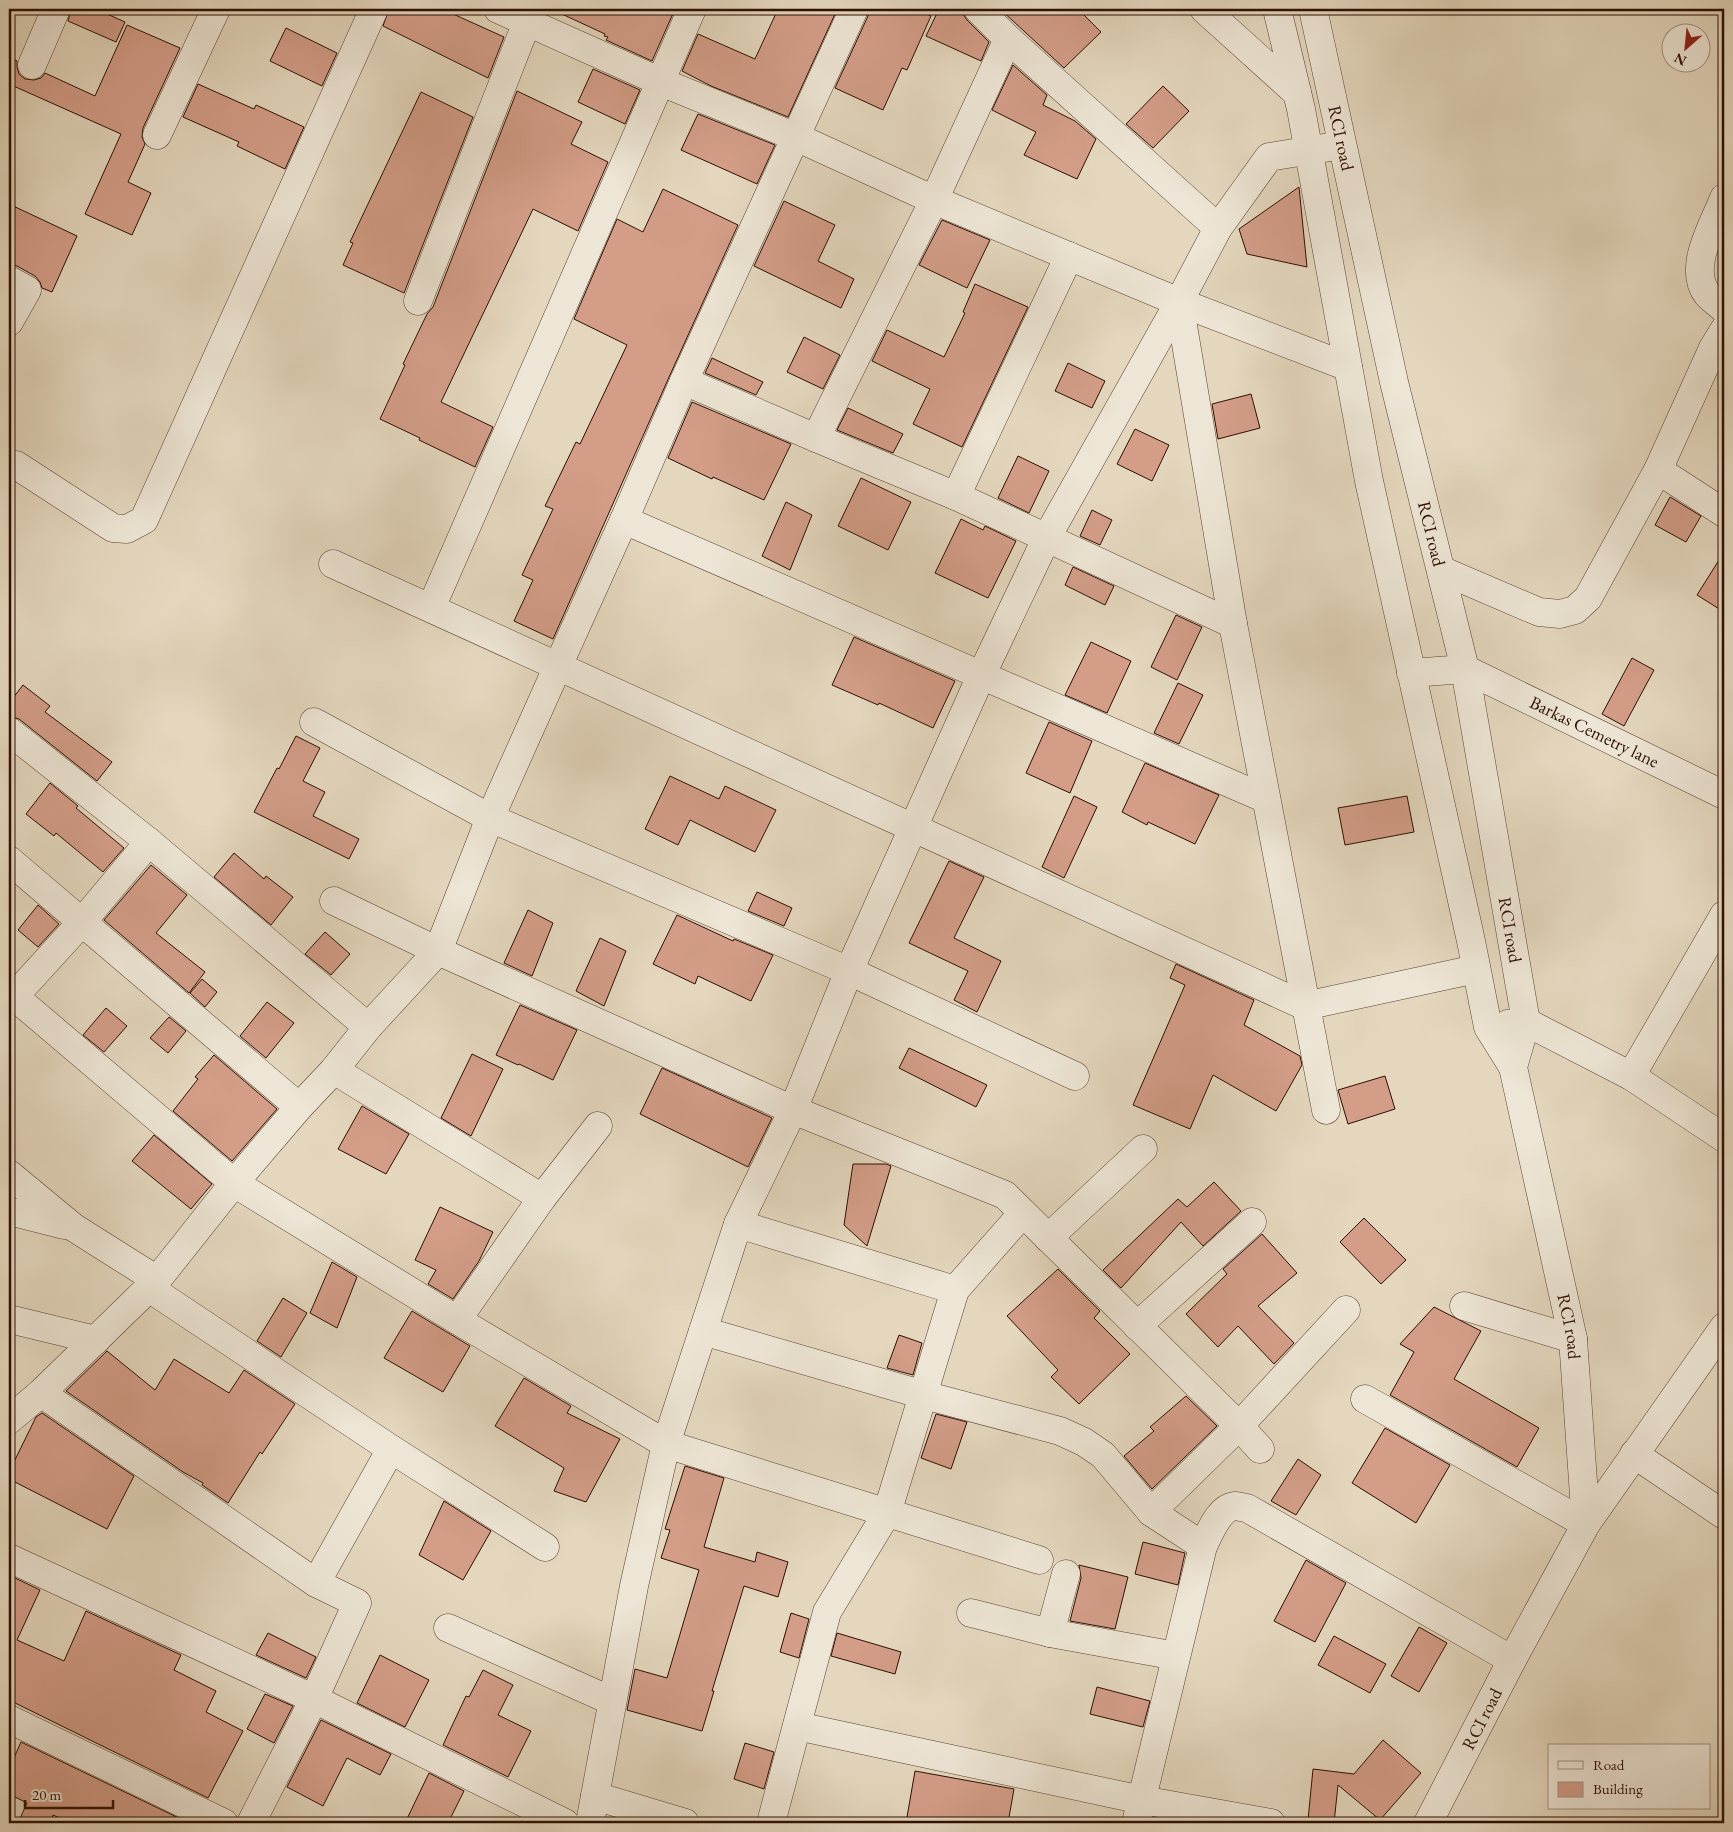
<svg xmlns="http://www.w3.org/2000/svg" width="1733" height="1832" viewBox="0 0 1733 1832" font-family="'EB Garamond',serif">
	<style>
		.building { fill: #d39d88; stroke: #2d0f00 }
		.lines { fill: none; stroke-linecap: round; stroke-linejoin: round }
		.minor-casing { stroke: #5b4130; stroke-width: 29 }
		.minor { stroke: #ede5d5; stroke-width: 28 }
		.labels { text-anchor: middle; stroke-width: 4; stroke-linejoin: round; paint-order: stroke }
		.street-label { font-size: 18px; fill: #2d0f00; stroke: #ede5d5 }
	</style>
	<rect width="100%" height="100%" fill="#e4d7be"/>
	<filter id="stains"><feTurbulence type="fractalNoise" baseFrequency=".004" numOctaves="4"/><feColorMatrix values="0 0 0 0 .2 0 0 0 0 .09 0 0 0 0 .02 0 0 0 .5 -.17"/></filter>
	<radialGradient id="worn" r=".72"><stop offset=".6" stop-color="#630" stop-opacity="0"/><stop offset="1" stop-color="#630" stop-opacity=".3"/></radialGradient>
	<path class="building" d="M 71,9 L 96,9 L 125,22 L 116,42 L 68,21 Z
		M 389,9 L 442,9 L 504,37 L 488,78 L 383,26 Z
		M 551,9 L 675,9 L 652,61 L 606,40 L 608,37 L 604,36 L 605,34 Z
		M 778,9 L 824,9 L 835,14 L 788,117 L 711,86 L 682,71 L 698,34 L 755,59 Z
		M 869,9 L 916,9 L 931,16 L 907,70 L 902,68 L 883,110 L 835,88 L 868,16 Z
		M 939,9 L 963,9 L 963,14 L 967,20 L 989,42 L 981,61 L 926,36 Z
		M 1000,9 L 1078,9 L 1101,32 L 1064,68 Z
		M 127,25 L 180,48 L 143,128 L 142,137 L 145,144 L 128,182 L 151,193 L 132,235 L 85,214 L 121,134 L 9,84 L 9,57 L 17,61 L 17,67 L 19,74 L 25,79 L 34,80 L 41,78 L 45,73 L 95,96 Z
		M 286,28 L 337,53 L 322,86 L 270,61 Z
		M 1013,65 L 1047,95 L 1043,105 L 1075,121 L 1096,139 L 1077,179 L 1024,155 L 1036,132 L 992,110 Z
		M 593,69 L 640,90 L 625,124 L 578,102 Z
		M 198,84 L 254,109 L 256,105 L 304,127 L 285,169 L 237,146 L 239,142 L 183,117 Z
		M 1163,86 L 1189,111 L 1153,148 L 1126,124 Z
		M 517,91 L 582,122 L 571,144 L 608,162 L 578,231 L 533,209 L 441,402 L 493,427 L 475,467 L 419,440 L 420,438 L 380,419 L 405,365 L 403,364 L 427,314 L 433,307 Z
		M 421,92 L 473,117 L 404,293 L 343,265 L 353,243 L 350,242 Z
		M 698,114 L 775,145 L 757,184 L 681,150 Z
		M 1299,187 L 1307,267 L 1247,254 L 1239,229 Z
		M 663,189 L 738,225 L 670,375 L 553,639 L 514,621 L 533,580 L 522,575 L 553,509 L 545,506 L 576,442 L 580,444 L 627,345 L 574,319 L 617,219 L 643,232 Z
		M 784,201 L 835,225 L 818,261 L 854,279 L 841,308 L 754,266 Z
		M 9,204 L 77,236 L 52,292 L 42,288 L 40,282 L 35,276 L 17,266 L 9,264 Z
		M 942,220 L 990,240 L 967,288 L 919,265 Z
		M 975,284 L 1028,307 L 962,447 L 913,424 L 930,389 L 872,361 L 887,330 L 944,357 L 965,313 L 963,312 Z
		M 804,337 L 840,355 L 823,389 L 787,372 Z
		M 712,358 L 763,382 L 756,395 L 705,373 Z
		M 1068,363 L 1105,381 L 1092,408 L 1055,391 Z
		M 1251,394 L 1260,428 L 1218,439 L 1212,404 Z
		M 692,402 L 791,444 L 764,500 L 713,477 L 712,479 L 668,458 Z
		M 848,408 L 903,434 L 893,453 L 837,430 Z
		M 1135,429 L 1169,445 L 1152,481 L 1117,464 Z
		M 1018,456 L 1049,471 L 1029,513 L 998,498 Z
		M 861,478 L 911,502 L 888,550 L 838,526 Z
		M 1670,497 L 1701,516 L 1686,542 L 1655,525 Z
		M 786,502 L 812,515 L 790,570 L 762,556 Z
		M 1092,510 L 1112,520 L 1100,545 L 1080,536 Z
		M 961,519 L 983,530 L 985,526 L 1016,541 L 988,598 L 935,573 Z
		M 1724,552 L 1724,612 L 1697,595 Z
		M 1073,567 L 1114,586 L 1105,605 L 1065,585 Z
		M 1176,615 L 1202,627 L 1177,680 L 1151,667 Z
		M 854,637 L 955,681 L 933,728 L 879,703 L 878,705 L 832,685 Z
		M 1091,642 L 1131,661 L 1107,713 L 1065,695 Z
		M 1632,658 L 1654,670 L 1624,726 L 1602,714 Z
		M 1178,683 L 1203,695 L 1179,744 L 1154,733 Z
		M 23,685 L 50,706 L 45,712 L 112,762 L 97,781 L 19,719 L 9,716 L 9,703 Z
		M 1049,722 L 1092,741 L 1070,793 L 1026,773 Z
		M 296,736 L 320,748 L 303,781 L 325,792 L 313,816 L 359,839 L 349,859 L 254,812 L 277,768 L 279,769 Z
		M 1145,763 L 1219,795 L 1195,844 L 1148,822 L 1147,825 L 1122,812 Z
		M 670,776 L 719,799 L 725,786 L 776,810 L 755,852 L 690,820 L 678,845 L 645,829 Z
		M 50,783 L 78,806 L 76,808 L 124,848 L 103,872 L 56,833 L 54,836 L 26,814 Z
		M 1074,796 L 1097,807 L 1064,878 L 1042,867 Z
		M 1407,796 L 1414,832 L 1345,845 L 1338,808 Z
		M 234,853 L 264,879 L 266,876 L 293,897 L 271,925 L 214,877 Z
		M 949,861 L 984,877 L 954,938 L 1001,961 L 977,1012 L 954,1000 L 968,971 L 909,943 Z
		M 151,865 L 187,895 L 156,933 L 205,972 L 189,993 L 104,920 Z
		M 757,892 L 792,908 L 784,926 L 748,911 Z
		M 38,905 L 59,924 L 38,947 L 18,930 Z
		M 528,910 L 553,923 L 532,976 L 504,963 Z
		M 677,915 L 733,941 L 734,939 L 773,955 L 751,1001 L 698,976 L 695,984 L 653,964 Z
		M 325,932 L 350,954 L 331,975 L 305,954 Z
		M 600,938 L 626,951 L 604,1006 L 576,991 Z
		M 1176,964 L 1254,1000 L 1244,1025 L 1300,1056 L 1302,1065 L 1276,1111 L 1213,1075 L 1190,1129 L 1133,1105 L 1185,985 L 1170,978 Z
		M 202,979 L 217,992 L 205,1007 L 190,993 Z
		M 267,1002 L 294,1023 L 266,1058 L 240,1036 Z
		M 520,1005 L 577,1030 L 553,1080 L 519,1064 L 518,1065 L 496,1055 Z
		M 106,1008 L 127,1026 L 104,1052 L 83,1035 Z
		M 169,1017 L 186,1031 L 168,1053 L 150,1038 Z
		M 909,1048 L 987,1085 L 976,1107 L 899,1068 Z
		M 472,1054 L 503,1069 L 471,1136 L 441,1118 Z
		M 214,1055 L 277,1109 L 232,1161 L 173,1111 L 198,1079 L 195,1077 Z
		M 662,1068 L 772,1118 L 748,1167 L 640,1114 Z
		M 1385,1076 L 1395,1109 L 1348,1124 L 1338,1090 Z
		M 362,1106 L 409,1134 L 386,1174 L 338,1149 Z
		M 154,1135 L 212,1184 L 191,1209 L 132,1161 Z
		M 853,1164 L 886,1164 L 891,1166 L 867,1246 L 844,1225 Z
		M 1214,1182 L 1241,1211 L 1203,1246 L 1181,1222 L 1121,1288 L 1103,1270 L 1178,1199 L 1187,1207 Z
		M 440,1207 L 493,1232 L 479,1261 L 453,1299 L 428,1284 L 436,1270 L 415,1260 Z
		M 1364,1218 L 1406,1260 L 1381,1284 L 1340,1242 Z
		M 1262,1234 L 1297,1273 L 1258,1306 L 1294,1343 L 1274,1364 L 1238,1326 L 1218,1347 L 1186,1314 L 1227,1274 L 1223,1269 Z
		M 332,1262 L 357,1277 L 337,1328 L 310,1313 Z
		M 1058,1269 L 1100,1311 L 1094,1318 L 1130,1354 L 1079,1404 L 1051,1377 L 1058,1370 L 1007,1316 Z
		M 283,1298 L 307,1313 L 281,1357 L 257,1341 Z
		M 1434,1307 L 1481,1331 L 1454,1379 L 1539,1428 L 1517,1467 L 1390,1395 L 1414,1352 L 1400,1344 Z
		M 412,1311 L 470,1346 L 443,1392 L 384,1358 Z
		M 899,1335 L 922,1343 L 913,1375 L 887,1368 Z
		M 107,1351 L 155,1390 L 174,1359 L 229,1393 L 244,1370 L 295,1404 L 262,1454 L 260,1452 L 228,1503 L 202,1485 L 203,1483 L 183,1472 L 66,1391 Z
		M 524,1378 L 571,1406 L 567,1413 L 620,1439 L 586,1502 L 554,1491 L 564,1468 L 495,1426 Z
		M 1186,1396 L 1217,1426 L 1152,1489 L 1124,1456 L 1154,1431 L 1150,1427 Z
		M 42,1413 L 134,1476 L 107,1529 L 9,1479 L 9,1472 L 36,1417 Z
		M 936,1414 L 967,1422 L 951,1469 L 921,1458 Z
		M 1385,1428 L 1450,1465 L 1416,1523 L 1352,1483 Z
		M 1298,1459 L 1321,1475 L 1296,1515 L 1271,1501 Z
		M 685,1466 L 724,1478 L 704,1547 L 755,1562 L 757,1552 L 788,1562 L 778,1597 L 744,1586 L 712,1691 L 714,1691 L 702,1731 L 627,1710 L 635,1669 L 667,1678 L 699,1570 L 661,1558 L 670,1530 L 665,1529 Z
		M 444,1501 L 491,1531 L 463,1580 L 419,1555 Z
		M 1143,1542 L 1185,1553 L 1178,1585 L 1135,1574 Z
		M 1306,1560 L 1346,1583 L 1315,1642 L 1274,1621 Z
		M 1079,1565 L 1128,1577 L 1115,1629 L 1070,1621 L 1081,1578 Z
		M 13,1577 L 40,1590 L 17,1640 L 64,1661 L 86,1611 L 181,1655 L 174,1670 L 216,1691 L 206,1712 L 243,1731 L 208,1798 L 9,1700 L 9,1586 Z
		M 791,1613 L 809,1619 L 799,1658 L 780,1652 Z
		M 1419,1627 L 1447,1643 L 1419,1692 L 1391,1676 Z
		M 268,1633 L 316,1657 L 306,1678 L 256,1655 Z
		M 837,1633 L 901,1652 L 895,1674 L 831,1656 Z
		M 1334,1636 L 1386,1664 L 1370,1693 L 1318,1665 Z
		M 380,1655 L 429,1680 L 405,1727 L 357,1703 Z
		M 483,1670 L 513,1685 L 498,1715 L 531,1731 L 508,1777 L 443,1745 L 466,1696 L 469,1697 Z
		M 1097,1687 L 1150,1701 L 1143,1727 L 1090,1714 Z
		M 265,1694 L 293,1706 L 274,1743 L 247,1729 Z
		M 321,1720 L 391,1754 L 380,1775 L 347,1758 L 323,1806 L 287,1787 Z
		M 1383,1740 L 1421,1773 L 1380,1820 L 1338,1785 L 1334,1823 L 1308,1820 L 1313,1769 L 1354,1774 Z
		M 21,1742 L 189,1823 L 72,1823 L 53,1815 L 50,1823 L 18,1823 L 27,1803 L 9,1794 L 9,1769 Z
		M 745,1743 L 774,1752 L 764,1789 L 734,1779 Z
		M 915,1771 L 1014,1789 L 1008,1823 L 906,1823 Z
		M 429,1773 L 464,1791 L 448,1823 L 405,1823 Z"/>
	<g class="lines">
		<g class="minor-casing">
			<g id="minor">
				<path d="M 498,9 L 661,82 L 796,137 L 934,200 L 1179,302 L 1348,367"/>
				<path d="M 978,9 L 1008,39 L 1218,228"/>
				<path d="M 1204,9 L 1297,93"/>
				<path d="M 1277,9 L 1301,109 L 1369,481 L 1471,941 L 1488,1027 L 1513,1067"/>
				<path id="s1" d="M 1313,9 L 1394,382 L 1465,669 L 1526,1022 L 1513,1067 L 1573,1339 L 1586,1524 L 1512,1660 L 1428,1823"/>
				<path d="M 32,65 L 56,9"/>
				<path d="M 157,135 L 216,9"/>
				<path d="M 1724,198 C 1714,224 1687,267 1707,294 C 1711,299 1719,304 1724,309"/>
				<path d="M 9,280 L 27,290 L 9,322"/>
				<path d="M 418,301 L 532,9"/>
				<path d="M 1179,302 L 1233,624 L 1326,1110"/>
				<path d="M 684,381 L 816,438 L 956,496 L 1233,624"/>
				<path d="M 816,438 L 934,200 L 1008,39"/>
				<path d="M 16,465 L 113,528 L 127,529 L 144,520 L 374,9"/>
				<path d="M 1658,470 L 1724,513"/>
				<path d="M 956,496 L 1069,256"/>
				<path d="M 624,520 L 1266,799"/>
				<path d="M 333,564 L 1305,1006 L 1476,969"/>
				<path d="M 1441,570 L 1539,612 L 1560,614 L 1575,610 L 1588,598 L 1658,470 L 1713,348 L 1724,330"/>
				<path d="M 431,608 L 692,9"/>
				<path id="s2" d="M 1411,673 L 1465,669 L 1724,795"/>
				<path d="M 314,722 L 490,818 L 849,971 L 1075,1076"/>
				<path d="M 9,731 L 149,842 L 368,1027"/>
				<path d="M 9,860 L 299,1107"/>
				<path d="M 334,901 L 438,951 L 793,1110 L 1005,1195 L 1239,1426 L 1260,1449"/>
				<path d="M 9,992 L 234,1183 L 457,1320 L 666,1444 L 1039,1560"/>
				<path d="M 9,1002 L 82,922 L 149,842"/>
				<path d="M 1508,1024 L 1526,1022 L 1631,1076 L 1724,1138"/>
				<path d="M 334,1070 L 542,1198 L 598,1126"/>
				<path d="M 1631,1076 L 1724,915"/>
				<path d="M 9,1174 L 73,1227 L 157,1280"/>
				<path d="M 9,1211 L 64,1225"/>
				<path d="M 738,1224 L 955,1290 L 1023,1213"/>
				<path d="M 1048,1238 L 1143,1149"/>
				<path d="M 149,1288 L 391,1449 L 545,1547"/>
				<path d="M 1464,1306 L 1573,1339"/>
				<path d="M 9,1319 L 96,1340"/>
				<path d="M 457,1320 L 542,1198"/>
				<path d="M 1137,1326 L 1252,1222"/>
				<path d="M 703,1331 L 924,1395 L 1060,1431 L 1084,1442 L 1103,1455 L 1151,1512 L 1203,1546 C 1210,1533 1218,1508 1235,1506 C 1238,1506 1244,1508 1247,1508 L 1512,1660"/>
				<path d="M 41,1393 L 316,1583 L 357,1603 L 314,1699 L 251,1823"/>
				<path d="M 1365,1399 L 1586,1524 L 1724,1327"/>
				<path d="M 9,1420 L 41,1393 L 157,1280 L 234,1183 L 299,1107 L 334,1070 L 368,1027 L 438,951 L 490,818 L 558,666 L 624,520 L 684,381 L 854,9"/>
				<path d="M 1634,1454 L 1724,1515"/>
				<path d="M 1151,1512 L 1239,1426 L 1346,1310"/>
				<path d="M 9,1558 L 314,1699 L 565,1823"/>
				<path d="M 316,1583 L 391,1449"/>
				<path d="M 971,1613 L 1050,1633 L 1176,1656"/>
				<path d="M 448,1628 L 612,1701"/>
				<path d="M 1050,1633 L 1066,1574"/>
				<path d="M 9,1719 L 224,1823"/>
				<path d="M 797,1726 L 1142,1800 L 1271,1823"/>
				<path d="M 595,1796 L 685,1823"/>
				<path d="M 590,1823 L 634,1586 L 666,1444 L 738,1224 L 793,1110 L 849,971 L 981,676 L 1047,537 L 1179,302 L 1218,228 L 1269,157 L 1342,145"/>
				<path d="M 771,1823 L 827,1612 L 887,1513 L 955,1290"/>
				<path d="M 1136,1823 L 1203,1546"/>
			</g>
		</g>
		<use href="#minor" class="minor"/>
	</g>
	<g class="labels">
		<g class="street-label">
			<text dy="6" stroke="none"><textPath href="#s1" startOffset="132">RCI road</textPath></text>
			<text dy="6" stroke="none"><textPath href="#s1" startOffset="538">RCI road</textPath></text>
			<text dy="6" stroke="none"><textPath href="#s2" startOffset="198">Barkas Cemetry lane</textPath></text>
			<text dy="6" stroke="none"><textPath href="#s1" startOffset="942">RCI road</textPath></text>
			<text dy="6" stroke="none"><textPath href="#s1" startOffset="1348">RCI road</textPath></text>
			<text transform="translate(1482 1719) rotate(-63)" y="6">RCI road</text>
		</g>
	</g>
	<rect width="1733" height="1832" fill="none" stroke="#e4d7be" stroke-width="30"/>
	<rect x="10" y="10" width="1713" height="1812" fill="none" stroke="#2d0f00" stroke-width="2.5"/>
	<rect x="15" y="15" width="1703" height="1802" fill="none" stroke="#2d0f00"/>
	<rect x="1548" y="1744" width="162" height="65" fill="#ede5d5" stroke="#a08f80"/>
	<rect x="1558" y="1761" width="25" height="8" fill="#ede5d5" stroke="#a08f80"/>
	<text x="1593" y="1770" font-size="15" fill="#2d0f00">Road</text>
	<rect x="1558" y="1782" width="25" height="15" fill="#d39d88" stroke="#a08f80"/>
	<text x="1593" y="1794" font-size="15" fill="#2d0f00">Building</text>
	<g transform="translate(1686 48) rotate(207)"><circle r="24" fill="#ede5d5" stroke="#a08f80"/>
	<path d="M0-4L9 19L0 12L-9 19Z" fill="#8f2418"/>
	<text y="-8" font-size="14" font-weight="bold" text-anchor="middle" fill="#2d0f00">N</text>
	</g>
	<path d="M25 1800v8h88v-8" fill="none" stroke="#2d0f00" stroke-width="2.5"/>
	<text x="32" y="1800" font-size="15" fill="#2d0f00" stroke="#ede5d5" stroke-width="4" paint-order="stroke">20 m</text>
	<rect width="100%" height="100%" filter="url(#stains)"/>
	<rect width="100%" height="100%" fill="url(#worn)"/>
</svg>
